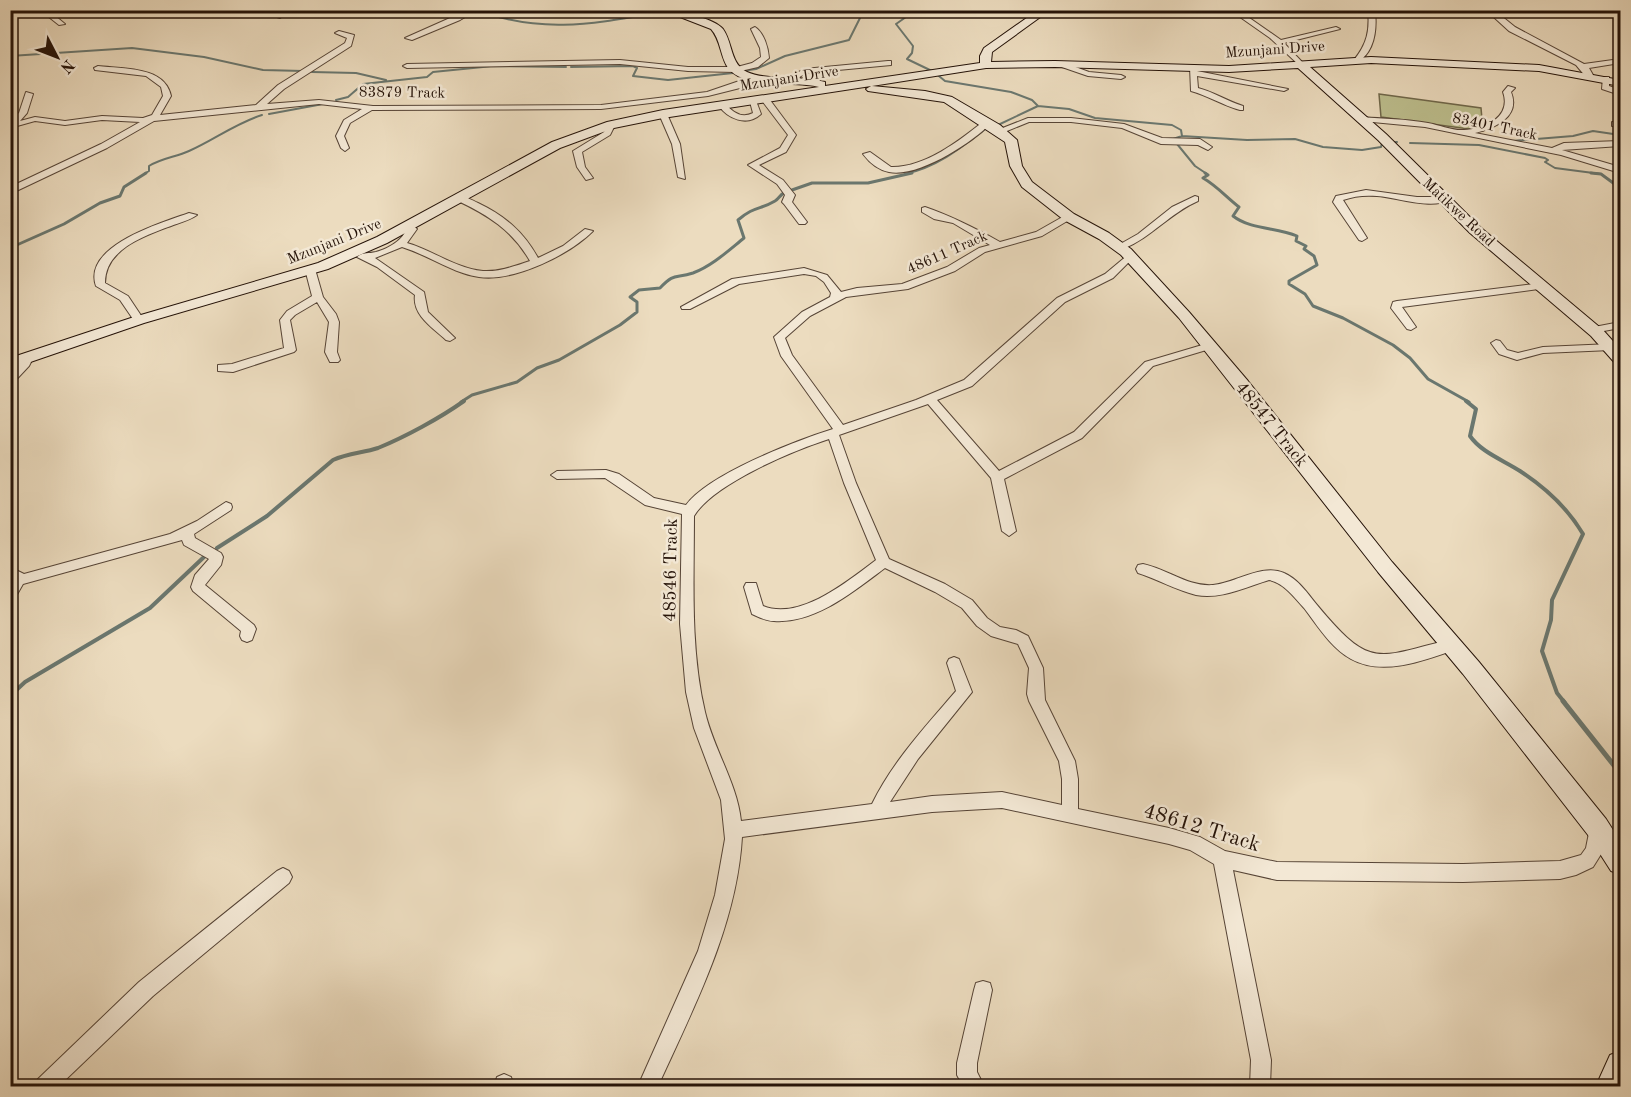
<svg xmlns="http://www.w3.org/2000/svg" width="1631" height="1097" viewBox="0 0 1631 1097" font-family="'Old Standard TT',serif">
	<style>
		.green { fill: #bdbf8e; stroke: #70684b; stroke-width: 1.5 }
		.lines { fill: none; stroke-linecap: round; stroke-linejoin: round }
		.stream-far3 { stroke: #6a776f; stroke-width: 2 }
		.stream-far2 { stroke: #6a776f; stroke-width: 3 }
		.stream-far1 { stroke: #6a776f; stroke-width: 4 }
		.stream { stroke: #6a776f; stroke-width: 5 }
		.street-casing { stroke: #564436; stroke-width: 2 }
		.secondary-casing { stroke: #241208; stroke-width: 2 }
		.street { fill: #f3e8d5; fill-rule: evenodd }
		.secondary { fill: #f3e8d5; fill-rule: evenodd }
		.labels { text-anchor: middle; stroke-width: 5; stroke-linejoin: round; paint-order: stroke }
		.far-street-label { font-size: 15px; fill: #241208; stroke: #f3e8d5 }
		.street-label { font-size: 18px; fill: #241208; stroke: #f3e8d5 }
		.near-street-label { font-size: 21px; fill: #241208; stroke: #f3e8d5 }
	</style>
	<rect width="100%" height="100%" fill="#ecdcbf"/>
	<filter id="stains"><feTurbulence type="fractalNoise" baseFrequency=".00333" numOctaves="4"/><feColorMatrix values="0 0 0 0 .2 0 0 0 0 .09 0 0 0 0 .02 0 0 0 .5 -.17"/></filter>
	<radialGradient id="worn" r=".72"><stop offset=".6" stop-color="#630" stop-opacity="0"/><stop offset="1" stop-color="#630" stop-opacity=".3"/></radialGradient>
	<path class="green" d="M 1379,94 L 1481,108 L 1483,131 L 1381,117 Z"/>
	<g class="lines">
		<path class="stream-far3" d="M 477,10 C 542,35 597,23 663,12
			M 916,10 L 896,24 L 913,46 L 912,53 L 907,59 L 934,72 L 945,81 L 1011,92 L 1032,100 L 1038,106 L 1069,109 L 1095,118 L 1172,125 L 1181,130 L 1182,136
			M 676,12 L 711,10
			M 10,56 L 132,48 L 204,57 L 263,70 L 303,71
			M 571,67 L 633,66 L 637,68 L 633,76 L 668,80 L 733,73
			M 742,71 L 756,69 L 785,56 L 849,40 L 861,16 L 872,10
			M 312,72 L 356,73 L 386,80
			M 336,100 L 348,97 L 363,84 L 427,77 L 433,72 L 493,66 L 566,67
			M 269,114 L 323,104
			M 998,125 L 1038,106
			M 1512,141 L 1573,136 L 1593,131 L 1620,135
			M 1410,143 L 1479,145 L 1545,158 L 1548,160 L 1545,162 L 1555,168 L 1601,174
			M 144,174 L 149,171 L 149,166 C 162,158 176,157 189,151 C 214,140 236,123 262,115
			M 905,174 C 938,167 962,147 988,127
			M 1207,174 L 1195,166 L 1173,139 L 1182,136 L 1247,140 L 1295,139 L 1323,147 L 1362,150 L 1381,147 L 1382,143 L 1397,142"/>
		<path class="stream-far2" d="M 1205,173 L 1208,175 L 1203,178 C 1217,186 1226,197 1239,207 L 1233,216 C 1251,230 1277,227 1297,236 L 1296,241 L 1306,246 L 1304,249 L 1314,256 L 1317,265 L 1289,281 L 1289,284 L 1305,294 L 1313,306 L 1343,318 L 1393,345 L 1410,358 L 1428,379 L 1469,402
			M 1591,173 L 1601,174 L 1620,188
			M 792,190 L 812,183 L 868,183 L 912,173
			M 10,248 L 64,224 L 100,203 L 120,196 L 124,187 L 146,173
			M 461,402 L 472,395 L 517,382 L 537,368 L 559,360 L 620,325 L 637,312 L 637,302 L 630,297 L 639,290 L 660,288 C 675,272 675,279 693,273 C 712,266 729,250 744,238 L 738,220 C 754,206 760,210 775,201 C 779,199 780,194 786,192"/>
		<path class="stream-far1" d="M 1466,401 L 1476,409 L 1470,436 C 1481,452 1503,460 1520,471 C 1546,488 1567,507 1583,534 L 1552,600 L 1551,620 L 1542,651 L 1557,693 L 1565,703
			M 217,548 L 267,516 L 333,460 C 348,453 363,453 378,448 C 405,437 440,418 464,401
			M 10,696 L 25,682 L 150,608 L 204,557"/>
		<path class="stream" d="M 1563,701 L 1620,773"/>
		<g class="street-casing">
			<path id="street" d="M 40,10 L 48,10 L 65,24 L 59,25 Z
				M 205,10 L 213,10 L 214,12 L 211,14 Z
				M 255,10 L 268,10 L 283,16 L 280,18 Z
				M 468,10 L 477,10 L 460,20 L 412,40 L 405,38 Z
				M 1230,10 L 1238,10 L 1281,40 L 1336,27 L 1340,29 L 1284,43 L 1304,64 L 1300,66 L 1270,38 Z
				M 1368,10 L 1375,10 C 1377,29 1375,51 1358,62 L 1354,60 C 1367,44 1370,31 1368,10 Z
				M 1486,10 L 1494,10 L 1515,27 L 1584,64 L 1620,59 L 1620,63 L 1589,68 L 1593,75 L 1586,77 L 1576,65 L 1509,31 Z
				M 755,27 C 764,33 768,47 769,58 L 758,67 L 736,72 L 688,71 L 620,64 L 407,68 L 403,66 L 407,64 L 620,60 L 688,67 L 737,67 L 752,63 L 761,57 L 760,48 L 751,29 Z
				M 339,31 L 354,35 L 351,46 L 284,89 L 267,104 L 319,100 L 373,106 L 601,105 L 707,92 L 754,76 L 761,78 L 744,87 L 708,96 L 601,109 L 372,110 L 350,123 L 344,136 L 349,148 L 345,151 L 341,148 L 336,136 L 344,120 L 362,109 L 319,104 L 154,121 L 107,148 L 10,194 L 10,187 L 101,144 L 140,122 L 102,120 L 65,125 L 35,121 L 10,128 L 10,119 L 19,113 L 26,92 L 33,94 L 27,113 L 20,121 L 35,117 L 65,121 L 102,116 L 143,118 L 152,115 L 163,96 L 161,87 L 146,76 L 95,70 L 94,68 L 98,66 C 123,69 165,66 171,96 L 160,115 L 256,105 L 278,85 L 345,43 L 347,38 L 335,33 Z
				M 888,61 L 891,61 L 891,65 L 806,73 L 793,81 L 786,79 L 804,69 Z
				M 1062,62 L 1089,72 L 1121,75 L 1125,77 L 1121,79 L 1088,76 L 1059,66 L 1059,62 Z
				M 1190,67 L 1196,67 L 1197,71 L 1288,89 L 1284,91 L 1197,76 L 1198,88 C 1214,92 1227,101 1243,106 L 1243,110 L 1240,110 C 1222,105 1209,96 1191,91 Z
				M 1603,77 L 1609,77 L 1609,86 L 1620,90 L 1620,95 L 1602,89 Z
				M 1508,86 L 1515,88 L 1511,92 C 1521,117 1495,128 1475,133 L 1552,148 L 1564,143 L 1620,141 L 1620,146 L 1562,150 L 1620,167 L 1620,173 L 1561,155 L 1425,127 L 1362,121 L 1358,119 L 1362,117 C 1384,119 1406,119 1428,123 C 1439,125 1453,131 1464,130 C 1485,129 1512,117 1503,92 Z
				M 761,96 L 767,96 L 796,135 L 786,152 L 759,165 L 783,180 L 795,195 L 792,202 L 807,222 L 805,224 L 799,224 L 784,204 L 782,202 L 785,195 L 777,184 L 748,165 L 780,148 L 788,135 L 760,98 Z
				M 749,98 L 755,98 L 761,114 C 747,127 728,119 718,105 L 725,103 C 732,112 741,119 753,113 Z
				M 660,112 L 667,114 L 680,144 L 685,179 L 678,177 L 672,144 L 659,114 Z
				M 1028,118 L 1071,118 L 1124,124 L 1162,138 L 1200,139 L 1212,147 L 1208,150 L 1198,145 L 1161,144 L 1122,128 L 1071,122 L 1029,122 L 1002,133 L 995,131 Z
				M 984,121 L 991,123 C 972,143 918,178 889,172 C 878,170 869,162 863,154 L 870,152 L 891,167 C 924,168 959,141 984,121 Z
				M 1612,122 L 1620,123 L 1620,127 L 1612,126 Z
				M 608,123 L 615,125 L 610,135 L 582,152 L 585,167 L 593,178 L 586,180 L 577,167 L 573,151 L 604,132 Z
				M 1366,190 L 1417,197 L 1443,197 L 1448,200 C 1432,210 1395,197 1377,196 C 1365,195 1354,196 1343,200 L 1367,238 L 1362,241 L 1359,240 L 1333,202 L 1336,196 Z
				M 456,196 C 464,195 471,200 478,203 C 505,216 524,232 538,258 L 563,246 L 585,229 L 593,231 C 569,255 514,282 479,277 C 452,273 428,255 402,247 L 375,258 L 424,292 L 428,312 L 455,338 L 450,341 L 446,340 C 433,328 412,315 415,295 L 377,267 L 357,257 C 363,252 368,254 376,252 C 390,248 407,238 407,224 L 410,223 L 417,229 L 407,243 C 432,250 457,269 483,271 C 499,272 515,266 530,261 C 512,230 488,215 456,200 Z
				M 1195,196 L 1198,197 L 1198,201 C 1170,213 1152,237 1123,249 L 1115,247 L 1138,234 L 1172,207 Z
				M 925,207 C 951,216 975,228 1000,242 L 1036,232 L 1066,215 L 1074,217 L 1042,236 L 985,252 L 955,271 L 908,289 L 846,297 L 810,316 L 785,338 L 792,355 L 843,425 L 916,400 L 964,380 L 1057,298 L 1105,274 L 1129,254 L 1134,257 L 1113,278 L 1065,302 L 972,386 L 937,400 L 999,471 L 1074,432 L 1145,362 L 1209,343 L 1215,346 L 1213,348 L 1153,366 L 1082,438 L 1004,479 L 1016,531 L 1009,536 L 1002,531 L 991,478 L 928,404 L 839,435 L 856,483 L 889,559 L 945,584 L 972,600 L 987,618 L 1000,627 L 1016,630 L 1028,636 L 1043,668 L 1045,700 L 1075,761 L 1078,779 L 1078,809 L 1169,828 L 1200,837 L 1225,851 L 1277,862 L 1463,864 L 1560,861 L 1581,855 L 1586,848 L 1591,823 L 1597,821 L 1603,823 L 1605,829 L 1603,851 L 1593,867 L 1576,875 L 1560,879 L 1463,882 L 1277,880 L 1233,870 L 1271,1060 L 1270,1086 L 1250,1086 L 1251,1060 L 1214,864 L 1190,850 L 1169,844 L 1002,808 L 932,812 L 742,837 C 737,925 694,1007 658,1086 L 638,1086 L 698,951 L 715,895 L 725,839 L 721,800 L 694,728 L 686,692 L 680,624 L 682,514 L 645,505 L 605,478 L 557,479 L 551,475 L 557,471 L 606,470 L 619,474 L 654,498 L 686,505 C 709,474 795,441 833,429 L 781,356 L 774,337 L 802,312 L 830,297 L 831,293 L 824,282 L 816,276 L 804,274 L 739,284 L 690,309 L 682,309 L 681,307 L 732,279 L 804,268 L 827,275 L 841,292 L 857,288 L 902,284 L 947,267 L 979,248 L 990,245 L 953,223 L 934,219 L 922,212 L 922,208 ZM 829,439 L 844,483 L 876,560 C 848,581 800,621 763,606 L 756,583 L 746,583 L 744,587 L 752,614 C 759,617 766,621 774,621 C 815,624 854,591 885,568 L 935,592 L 962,608 L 977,626 L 991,636 L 1018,644 L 1029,668 L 1027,694 L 1029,701 L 1059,761 L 1062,779 L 1062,805 L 1002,792 L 932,796 L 890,802 L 918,759 L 972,692 L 959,659 L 954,657 L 949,659 L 947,663 L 956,691 C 926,726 893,761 872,804 L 741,821 C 737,783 714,750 705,712 C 690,648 694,581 694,516 C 713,484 792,451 829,439 Z
				M 189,213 L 197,215 C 190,220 179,223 171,226 C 144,236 105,249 105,283 L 128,296 L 144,320 L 139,323 L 135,322 L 120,300 L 96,286 C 82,246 161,223 189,213 Z
				M 310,266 L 315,269 L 323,297 L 336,314 L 339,322 L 337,352 L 340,360 L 338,362 L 330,362 L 325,352 L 329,322 L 317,302 L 295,315 L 290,320 L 296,350 L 294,352 L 233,372 L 218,371 L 218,365 L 232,364 L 284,348 L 280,320 L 287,311 L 312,296 L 305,269 Z
				M 1542,283 L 1547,286 L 1546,288 L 1402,307 L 1416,327 L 1411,330 L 1407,329 L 1391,308 L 1393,302 L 1397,301 Z
				M 1620,322 L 1620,328 L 1593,333 L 1588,330 L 1589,328 Z
				M 1496,340 L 1500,341 L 1507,350 L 1518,353 L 1543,347 L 1611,344 L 1617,347 L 1611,350 L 1543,353 L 1517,360 L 1499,354 L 1491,343 Z
				M 27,355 L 33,358 L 29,366 L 14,382 L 10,383 L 10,372 L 20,363 L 23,356 Z
				M 226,502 L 231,504 L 232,507 L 231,510 L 194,534 L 195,538 L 221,553 L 223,557 L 221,565 L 205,585 L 254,625 L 256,629 L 252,640 L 247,642 L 242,640 L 240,636 L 241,631 L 193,591 L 191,587 L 195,575 L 209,559 L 184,545 L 182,540 L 23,584 L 15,598 L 10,599 L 10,567 L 24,574 L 170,534 L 197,521 Z
				M 1143,564 C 1167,569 1188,587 1213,585 C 1235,583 1263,563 1284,573 C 1298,579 1308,594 1317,605 C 1371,670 1376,658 1452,639 L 1457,641 L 1459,645 L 1457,649 C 1425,660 1383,677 1351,659 C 1331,648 1317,625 1304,608 C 1294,597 1284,583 1269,580 C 1246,587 1220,600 1196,595 C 1176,590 1157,579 1138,573 L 1136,569 L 1138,565 Z
				M 283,868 L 289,871 L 292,877 L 289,883 L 153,996 L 59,1086 L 35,1086 L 38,1079 L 139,982 L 277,871 Z
				M 983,981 L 990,983 L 992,990 L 977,1063 L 977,1072 L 984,1086 L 963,1086 L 957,1075 L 957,1063 L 974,990 L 976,983 Z
				M 504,1074 L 511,1077 L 514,1086 L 494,1086 L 497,1077 Z"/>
		</g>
		<g class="secondary-casing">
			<path id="secondary" d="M 662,10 C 677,10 714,18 723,29 C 733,43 730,64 747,72 C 767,81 801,75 825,82 L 825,86 L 980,63 L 980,56 L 984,48 L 1038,10 L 1050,10 L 992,52 L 991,62 L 1055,61 L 1229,66 L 1371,57 L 1539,65 L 1620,80 L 1620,86 L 1539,71 L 1371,63 L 1310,67 L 1386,134 L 1480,227 L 1603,330 L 1620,349 L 1620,363 L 1614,362 L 1591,336 L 1470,233 L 1378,140 L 1298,68 L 1229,72 L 1055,67 L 986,68 L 872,86 L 925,91 L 952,97 L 1000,125 L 1017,140 L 1022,166 L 1032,182 L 1074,214 L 1109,233 L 1131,249 L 1189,312 L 1248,381 L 1392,562 L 1479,662 L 1606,819 L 1620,841 L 1620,874 L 1611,871 L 1588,835 L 1463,674 L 1378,572 L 1179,318 L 1121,255 L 1099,239 L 1064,220 L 1022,187 L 1010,166 L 1005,142 L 944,102 L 868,91 L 866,89 L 871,86 L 663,118 L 614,128 L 560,148 L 387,243 L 328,269 L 144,323 L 10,369 L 10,358 L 134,317 L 318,263 L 377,237 L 552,142 L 607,122 L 663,110 L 819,87 C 794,80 745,90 728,68 C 720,56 721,40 711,29 Z
				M 1620,1051 L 1620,1086 L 1596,1086 L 1610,1055 Z"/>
		</g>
		<use href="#street" class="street"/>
		<use href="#secondary" class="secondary"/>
	</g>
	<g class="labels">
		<g class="far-street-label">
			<text transform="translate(1275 49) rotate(-4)" y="5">Mzunjani Drive</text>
			<text transform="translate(789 78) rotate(-9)" y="5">Mzunjani Drive</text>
			<text transform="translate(402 92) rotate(1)" y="5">83879 Track</text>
			<text transform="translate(1495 126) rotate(12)" y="5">83401 Track</text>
			<text transform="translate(1459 212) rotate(43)" y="5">Matikwe Road</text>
			<text transform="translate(334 241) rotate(-22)" y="5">Mzunjani Drive</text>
			<text transform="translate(947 252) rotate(-24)" y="5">48611 Track</text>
		</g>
		<g class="street-label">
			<text transform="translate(1272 424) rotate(51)" y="6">48547 Track</text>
			<text transform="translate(670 570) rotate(-89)" y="6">48546 Track</text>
		</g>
		<g class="near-street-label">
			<text transform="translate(1202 827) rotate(17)" y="7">48612 Track</text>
		</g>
	</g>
	<rect width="1631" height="1097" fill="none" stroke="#ecdcbf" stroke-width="36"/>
	<rect x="12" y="12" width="1607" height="1073" fill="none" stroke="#241208" stroke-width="3"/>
	<rect x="18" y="18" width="1595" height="1061" fill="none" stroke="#241208" stroke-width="1.5"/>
	<g transform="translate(57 57) rotate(132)" stroke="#f3e8d5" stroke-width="4.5" paint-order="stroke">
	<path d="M0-4.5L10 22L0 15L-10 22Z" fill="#241208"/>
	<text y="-9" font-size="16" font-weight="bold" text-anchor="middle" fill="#241208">N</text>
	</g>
	<rect width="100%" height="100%" filter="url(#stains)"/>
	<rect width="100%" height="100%" fill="url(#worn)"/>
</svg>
